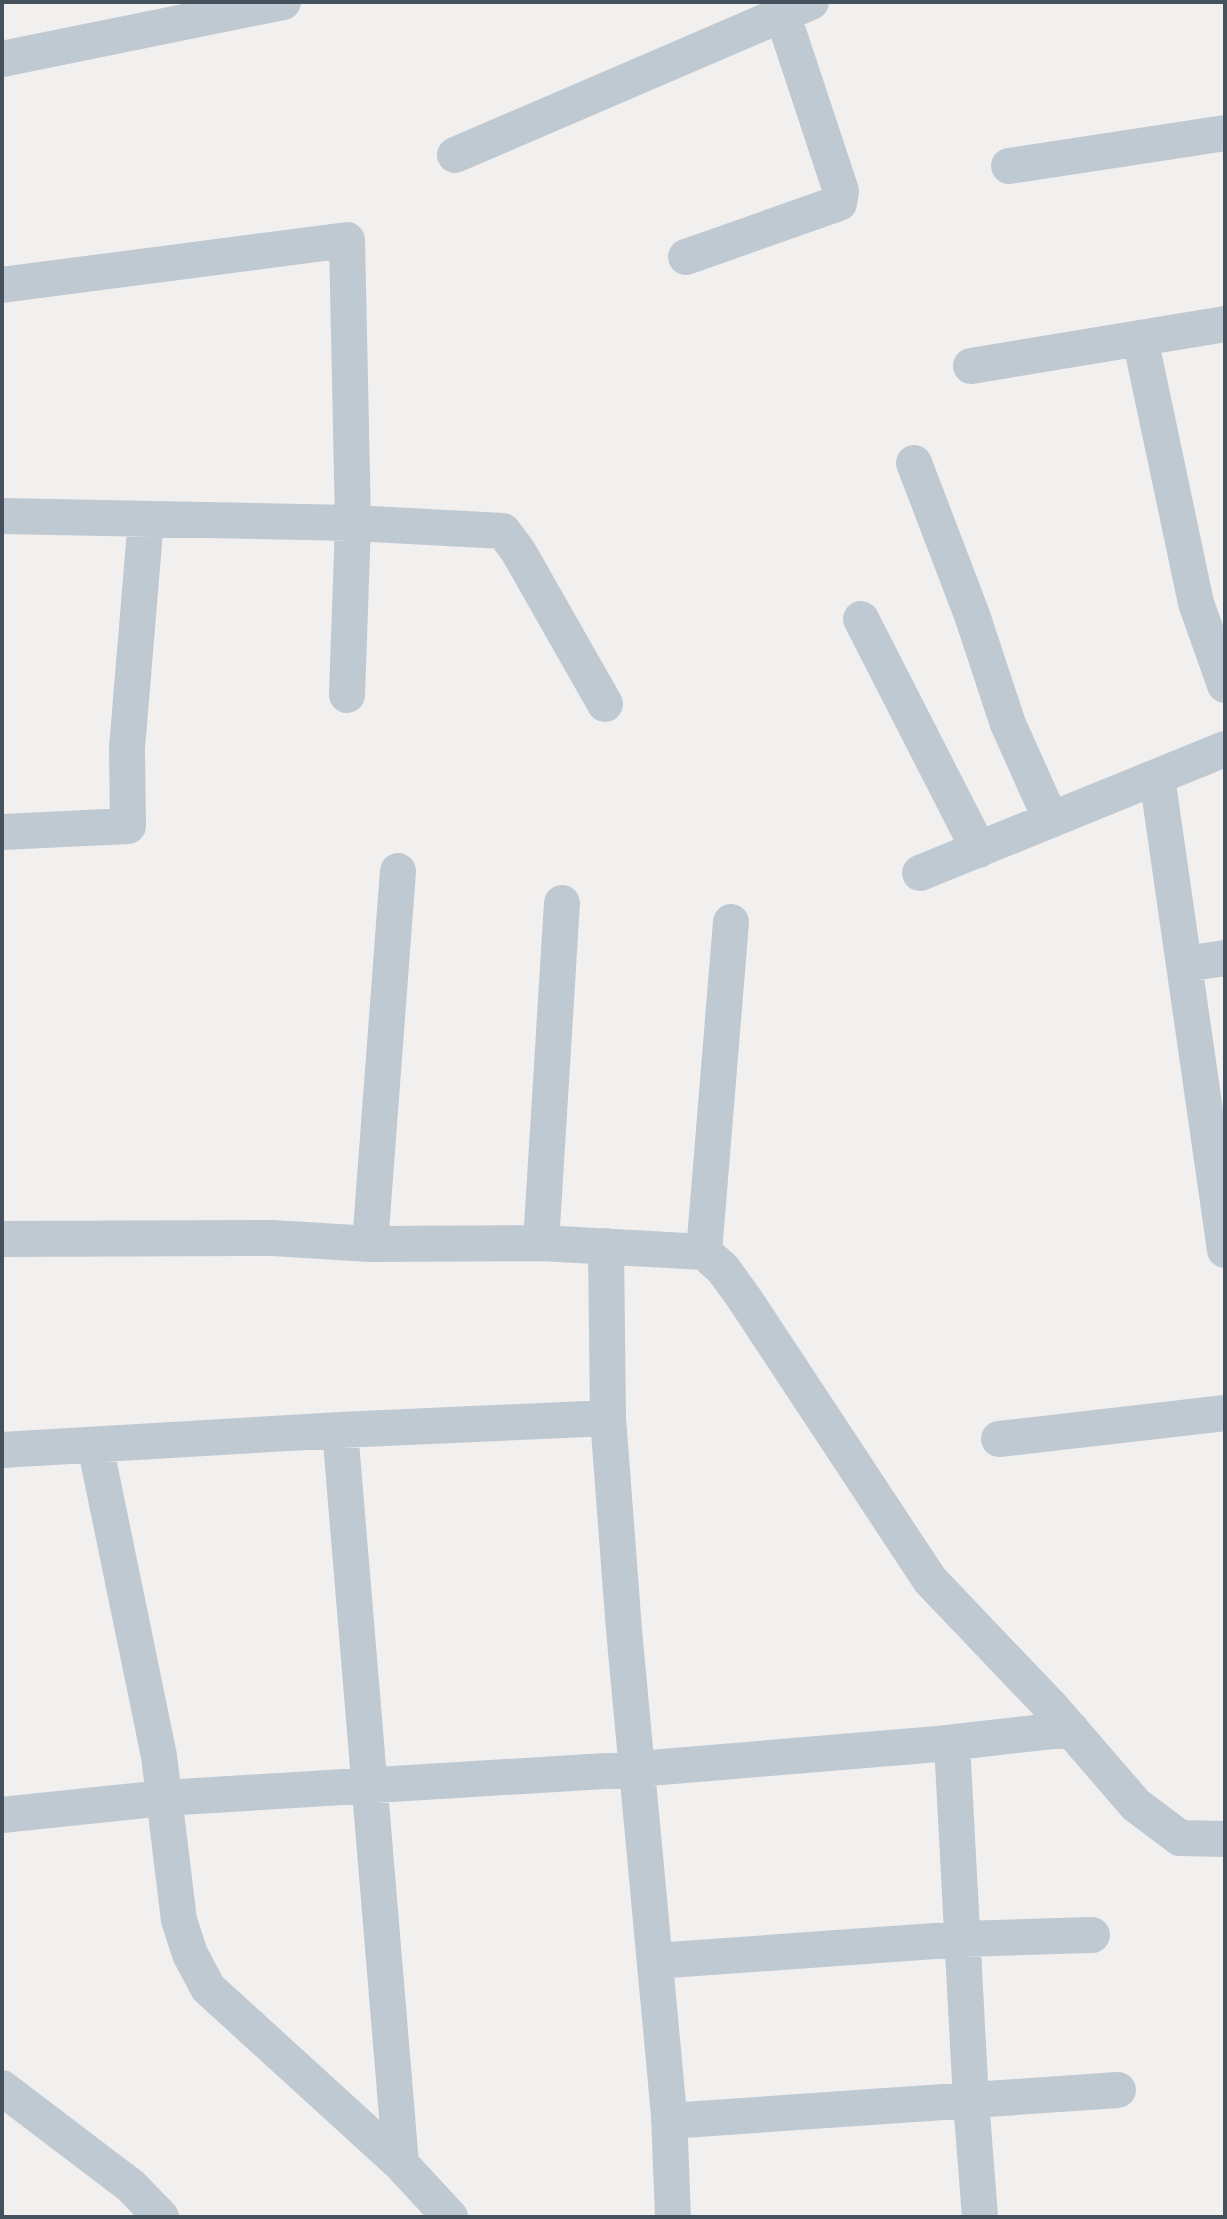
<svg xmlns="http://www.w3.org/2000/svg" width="1227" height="2219" viewBox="0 0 1227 2219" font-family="'Public Sans',sans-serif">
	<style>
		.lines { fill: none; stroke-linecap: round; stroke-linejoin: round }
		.minor { stroke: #bfc9d2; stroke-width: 36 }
	</style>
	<rect width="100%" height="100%" fill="#f2efef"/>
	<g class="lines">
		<path class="minor" d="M 2,59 L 283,2
			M 455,155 L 811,2
			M 1009,166 L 1225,133
			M 686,257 L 839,203 L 841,191 L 782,13
			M 2,285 L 347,240 L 353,523 L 347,695
			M 1140,338 L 1196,603 L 1225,685
			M 971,366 L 1225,324
			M 914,463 L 972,615 L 1008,724 L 1051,820
			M 2,516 L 353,523 L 503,531 L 518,551 L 605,704
			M 861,619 L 979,850
			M 1157,777 L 1225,1250
			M 2,832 L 128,826 L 127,748 L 146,519
			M 920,873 L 1225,749
			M 1184,964 L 1225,958
			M 2,1239 L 272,1238 L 370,1244 L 541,1243 L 704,1252 L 723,1269 L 744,1298 L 930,1580 L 1053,1709 L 1136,1805 L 1180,1838 L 1225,1839
			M 541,1243 L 562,903
			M 370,1244 L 398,871
			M 606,1246 L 608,1418 L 624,1630 L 669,2115 L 673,2217
			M 704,1252 L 731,922
			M 340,1430 L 401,2164
			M 999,1439 L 1225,1413
			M 95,1445 L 159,1756 L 179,1920 L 190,1954 L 208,1988 L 401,2164 L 450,2217
			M 2,1450 L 340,1430 L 608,1418
			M 952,1743 L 971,2101 L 980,2217
			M 2,1815 L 164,1798 L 638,1769 L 938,1744 L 1071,1729
			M 655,1961 L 963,1939 L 1092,1935
			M 2,2088 L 131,2186 L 161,2217
			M 669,2121 L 1118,2090"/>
	</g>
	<rect width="1227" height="2219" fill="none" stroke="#46515e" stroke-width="8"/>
</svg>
